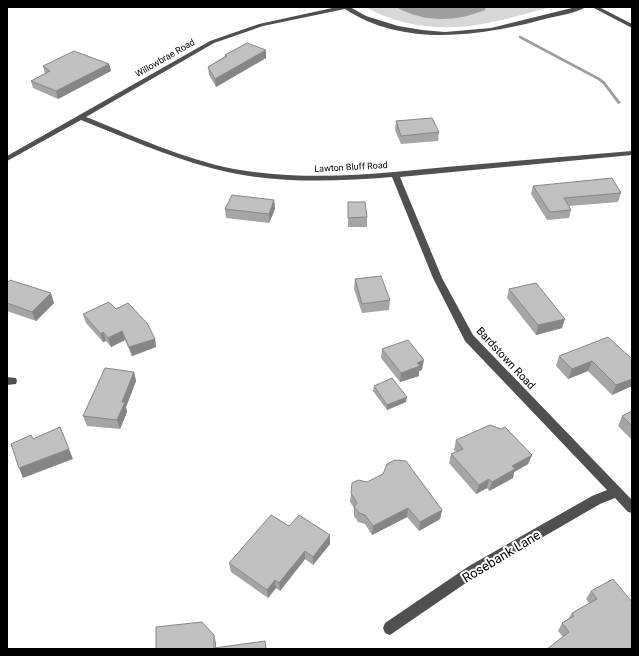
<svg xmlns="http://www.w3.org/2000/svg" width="639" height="656" viewBox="0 0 639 656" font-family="Roboto,sans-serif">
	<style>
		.green { fill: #d7d7d7 }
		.water { fill: #9e9e9e }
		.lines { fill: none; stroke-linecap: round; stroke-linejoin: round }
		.stream { fill: #9e9e9e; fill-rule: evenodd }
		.minor { fill: #505050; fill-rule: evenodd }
		.wall { fill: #a5a5a5 }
		.shaded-wall { fill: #868686 }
		.building { fill: #c0c0c0; stroke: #868686 }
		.labels { text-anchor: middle; stroke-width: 4; stroke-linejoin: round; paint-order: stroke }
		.far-street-label { font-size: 9px; fill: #000; stroke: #fff }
		.street-label { font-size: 11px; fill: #000; stroke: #fff }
		.near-street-label { font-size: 13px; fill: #000; stroke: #fff }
	</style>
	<rect width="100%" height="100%" fill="#fff"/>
	<path class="green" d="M 366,7 L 551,7 C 528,13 505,20 482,24 C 445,31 398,27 366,7 Z"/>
	<path class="water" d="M 396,7 L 486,7 L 485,10 C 455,22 425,23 396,7 Z"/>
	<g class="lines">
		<path class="stream" d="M 519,36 L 521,36 L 600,78 L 605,82 L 621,103 L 618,104 L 603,84 L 598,80 L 519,38 Z"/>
		<path class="minor" d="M 337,7 L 350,7 L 366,16 L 398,26 L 422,30 L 445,32 L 491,28 L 576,7 L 586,7 C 577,13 556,16 545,19 C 482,36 404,48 345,9 L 263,26 L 214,43 L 86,117 C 134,136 183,159 234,169 C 287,178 341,177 394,172 C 473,164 553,158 632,151 L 632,155 L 400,177 L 442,278 L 473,335 L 632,500 L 632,513 L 628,512 L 615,498 L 600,504 L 479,574 L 390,635 L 385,633 L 383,628 L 385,623 L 469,566 L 592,496 L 607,490 L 465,341 L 433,278 L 392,177 C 332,182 270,184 211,168 C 166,156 124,137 81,120 L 7,161 L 7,156 L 210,41 L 259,24 Z
			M 592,7 L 599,7 L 632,24 L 632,28 Z
			M 7,377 L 16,378 L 17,381 L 16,384 L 7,385 Z"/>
	</g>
	<path class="wall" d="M 266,50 L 266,58 L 216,87 L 209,75 L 208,67 L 225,56 L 225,55 Z
		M 109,64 L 111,71 L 58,99 L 33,88 L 31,81 L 45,74 L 43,66 Z
		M 396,121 L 439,132 L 438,141 L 401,144 L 395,130 Z
		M 533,186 L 621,193 L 618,202 L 569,206 L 571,210 L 569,218 L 547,220 L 531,194 Z
		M 274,200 L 275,209 L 269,223 L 226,218 L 225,209 Z
		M 348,202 L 367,217 L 367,227 L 348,227 Z
		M 355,279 L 390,300 L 389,310 L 362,313 L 354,289 Z
		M 7,283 L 54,303 L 36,321 L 7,311 Z
		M 509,289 L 562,328 L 536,335 L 507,298 Z
		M 116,309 L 155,339 L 156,347 L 132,356 L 125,340 L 111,347 L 106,341 L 103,342 L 86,323 L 83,314 Z
		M 382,349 L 422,370 L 419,371 L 419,376 L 400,382 L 381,358 Z
		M 559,356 L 632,359 L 632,386 L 612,395 L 588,371 L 568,379 L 556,366 Z
		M 134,372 L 136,381 L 126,407 L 127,412 L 120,429 L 87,426 L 83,416 Z
		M 374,386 L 406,402 L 387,410 L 373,391 Z
		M 632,411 L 632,440 L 618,426 L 622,416 Z
		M 456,440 L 532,455 L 528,464 L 514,472 L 513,478 L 489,491 L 487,488 L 476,494 L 449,463 L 451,454 L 456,452 L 454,450 Z
		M 351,493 L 442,510 L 440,519 L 419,531 L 407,517 L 372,535 L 365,524 L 358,522 L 354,516 L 354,508 L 350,502 Z
		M 289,526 L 330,535 L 330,544 L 313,565 L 305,559 L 280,591 L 276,588 L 268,598 L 231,572 L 229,563 Z
		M 591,591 L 632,602 L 632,649 L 547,649 L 563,637 L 558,631 L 562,623 L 568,619 L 572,613 L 589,603 L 586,599 Z"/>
	<path class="shaded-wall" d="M 266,50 L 266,58 L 216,87 L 215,79 Z
		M 109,64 L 111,71 L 58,99 L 56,91 Z
		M 274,200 L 275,209 L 269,223 L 269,214 Z
		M 51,293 L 54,303 L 36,321 L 32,312 Z
		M 565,319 L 562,328 L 536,335 L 538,325 Z
		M 122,331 L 125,340 L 111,347 L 108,338 Z
		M 103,332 L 106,341 L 103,342 L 101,334 Z
		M 155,339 L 156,347 L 132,356 L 129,347 Z
		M 424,360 L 422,370 L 419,371 L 419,376 L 400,382 L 401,373 L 417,363 Z
		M 592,361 L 588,371 L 568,379 L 572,369 Z
		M 134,372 L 136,381 L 126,407 L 127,412 L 120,429 L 117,420 L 122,402 Z
		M 632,379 L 632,386 L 612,395 L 616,385 Z
		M 407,397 L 406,402 L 387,410 L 387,405 Z
		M 69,449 L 73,459 L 23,478 L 19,468 Z
		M 532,455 L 528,464 L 514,472 L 513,478 L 489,491 L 492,482 L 512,466 Z
		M 489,479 L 487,488 L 476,494 L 479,485 Z
		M 408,508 L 407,517 L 372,535 L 373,526 Z
		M 442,510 L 440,519 L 419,531 L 420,522 Z
		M 330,535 L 330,544 L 313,565 L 313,557 Z
		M 305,551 L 305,559 L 280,591 L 279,583 Z
		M 275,580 L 276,588 L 268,598 L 267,590 Z
		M 214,635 L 216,643 L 216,649 L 215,649 Z"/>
	<path class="building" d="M 247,43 L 266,50 L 215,79 L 208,67 L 227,56 L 225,55 Z
		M 74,51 L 109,64 L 56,91 L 31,81 L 50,71 L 43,66 Z
		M 432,118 L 439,132 L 401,136 L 396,121 Z
		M 612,178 L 621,193 L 564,198 L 571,210 L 550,212 L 533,186 Z
		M 232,195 L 274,200 L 269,214 L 225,209 Z
		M 348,202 L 365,202 L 367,217 L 348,218 Z
		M 381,276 L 390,300 L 362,304 L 355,279 Z
		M 10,280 L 51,293 L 32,312 L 7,303 L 7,283 Z
		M 536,283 L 565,319 L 538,325 L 509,289 Z
		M 109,302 L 116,309 L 128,303 L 147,323 L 155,339 L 129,347 L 122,331 L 108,338 L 103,332 L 101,334 L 83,314 Z
		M 608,337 L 632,359 L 632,379 L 616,385 L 592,361 L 572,369 L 559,356 Z
		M 408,340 L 424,360 L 417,363 L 420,366 L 401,373 L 382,349 Z
		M 105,368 L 134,372 L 122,402 L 125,402 L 117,420 L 83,416 Z
		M 392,378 L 407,397 L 387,405 L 374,386 Z
		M 632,411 L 632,426 L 622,416 Z
		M 490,425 L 501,429 L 505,427 L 532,455 L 512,466 L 515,469 L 492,482 L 489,479 L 479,485 L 451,454 L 463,449 L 456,440 Z
		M 60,427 L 69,449 L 19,468 L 11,444 L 31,435 L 33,439 Z
		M 395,460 L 406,461 L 442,510 L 420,522 L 408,508 L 373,526 L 365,515 L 359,513 L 354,507 L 357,503 L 351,493 L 352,483 L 358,480 L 367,482 L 383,474 L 387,464 Z
		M 271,515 L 289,526 L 299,515 L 330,535 L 313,557 L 305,551 L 279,583 L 275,580 L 267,590 L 229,563 Z
		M 613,579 L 632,602 L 632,644 L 631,649 L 547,649 L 569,632 L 562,623 L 574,616 L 572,613 L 597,599 L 591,591 Z
		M 202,622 L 214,635 L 214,648 L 265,641 L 266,649 L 156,649 L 156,627 Z"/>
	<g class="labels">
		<g class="far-street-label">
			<text transform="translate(165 58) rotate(-30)" y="3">Willowbrae Road</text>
			<text transform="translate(351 167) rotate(-3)" y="3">Lawton Bluff Road</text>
		</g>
		<g class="street-label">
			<text transform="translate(506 358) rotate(47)" y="4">Bardstown Road</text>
		</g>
		<g class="near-street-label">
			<text transform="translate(501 556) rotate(-31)" y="5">Rosebank Lane</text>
		</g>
	</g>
	<rect width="639" height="656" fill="none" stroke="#000000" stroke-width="16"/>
</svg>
